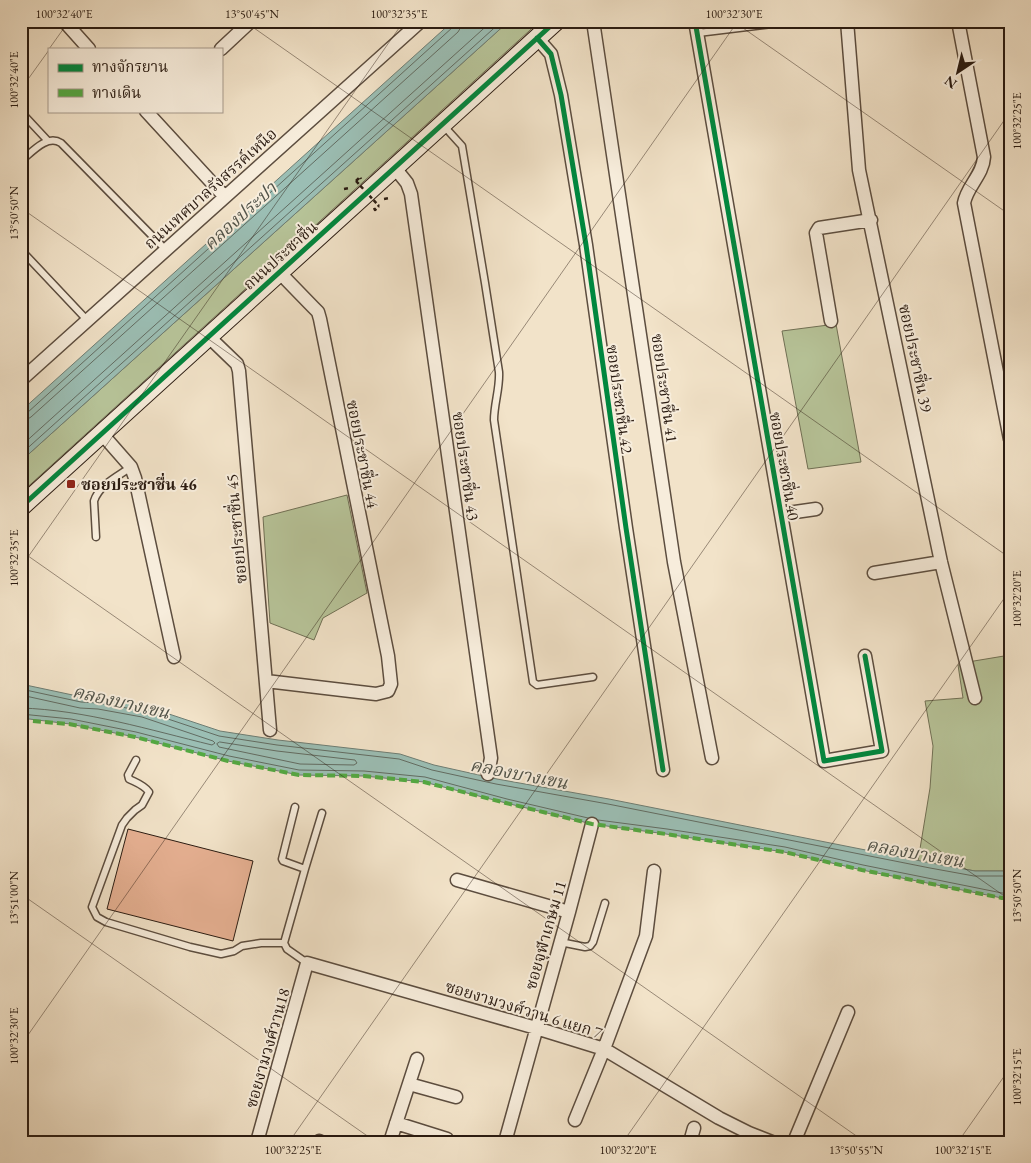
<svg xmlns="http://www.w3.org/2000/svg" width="1031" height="1163" viewBox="0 0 1031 1163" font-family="'EB Garamond','Noto Serif Thai',serif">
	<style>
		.green { fill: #b7c499; stroke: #707055 }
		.water { fill: #9bbeb4; stroke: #6e7d73 }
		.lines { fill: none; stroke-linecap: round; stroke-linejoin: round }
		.shore { stroke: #626c62; stroke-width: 1 }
		.building { fill: #e6b092; stroke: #2a1b11 }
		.service-casing { stroke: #5c4d3f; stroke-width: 9 }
		.minor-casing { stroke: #5c4d3f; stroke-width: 15 }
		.secondary-casing { stroke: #2a1b11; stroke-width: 20 }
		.path { stroke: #2a1b11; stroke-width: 2.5; stroke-dasharray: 4 2.5; stroke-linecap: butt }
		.service { stroke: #f7eddc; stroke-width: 6 }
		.minor { stroke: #f7eddc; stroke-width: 12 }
		.secondary { stroke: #f7eddc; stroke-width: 18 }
		.path-bridge { stroke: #2a1b11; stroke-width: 2.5; stroke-dasharray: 4 2.5; stroke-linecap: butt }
		.quiet { stroke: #53a942; stroke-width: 4; stroke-dasharray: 8 4; stroke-linecap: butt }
		.cycleway-casing { stroke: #f7eddc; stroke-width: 8 }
		.cycleway { stroke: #00873e; stroke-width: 5 }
		.ticks { fill: none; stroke: #2a1b11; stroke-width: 1; stroke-opacity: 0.45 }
		.poi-dot { fill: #8f2418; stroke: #f7eddc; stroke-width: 2 }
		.labels { text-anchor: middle; stroke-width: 4; stroke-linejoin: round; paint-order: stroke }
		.street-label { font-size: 16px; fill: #2a1b11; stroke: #f7eddc }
		.poi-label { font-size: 16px; font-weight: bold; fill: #2a1b11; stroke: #f7eddc; text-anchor: start }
		.water-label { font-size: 18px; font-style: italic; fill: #52544a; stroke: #f7eddc }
		.neatline { fill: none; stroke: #2a1b11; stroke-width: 2 }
		.ticks-label { font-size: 12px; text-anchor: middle; fill: #2a1b11 }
	</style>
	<rect width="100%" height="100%" fill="#f2e3c9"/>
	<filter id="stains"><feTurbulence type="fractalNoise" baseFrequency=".004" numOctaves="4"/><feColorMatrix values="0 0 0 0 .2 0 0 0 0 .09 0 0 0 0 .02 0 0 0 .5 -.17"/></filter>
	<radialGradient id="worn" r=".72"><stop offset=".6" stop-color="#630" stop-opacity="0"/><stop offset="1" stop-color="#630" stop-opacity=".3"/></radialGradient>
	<path class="green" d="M 509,21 L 540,21 L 21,493 L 21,461 Z
		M 836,324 L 861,462 L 808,469 L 782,331 Z
		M 347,495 L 367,593 L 323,618 L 314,640 L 270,623 L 263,517 Z
		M 1010,655 L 1010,871 L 975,871 L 918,861 L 930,788 L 933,746 L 925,701 L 963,698 L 958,665 L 974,661 Z"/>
	<path class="water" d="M 453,21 L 509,21 L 21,461 L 21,411 Z
		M 21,684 L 82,697 L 99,698 L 145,706 L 220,731 L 278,740 L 400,754 L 434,765 L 497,779 L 609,799 L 931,863 L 975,871 L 1010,871 L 1010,898 L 1002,898 L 862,870 L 784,852 L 666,834 L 592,824 L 506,803 L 424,782 L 364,776 L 299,775 L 228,761 L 135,737 L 70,724 L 21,718 Z"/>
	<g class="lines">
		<path class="shore" d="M 21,414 L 27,413 L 453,27 L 455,21
			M 21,421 L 26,420 L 31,417 L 458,32 L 461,27 L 462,21
			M 21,446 L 492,21
			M 21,454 L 502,21
			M 21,689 L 81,702 L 98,703 L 144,711 L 219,736 L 277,745 L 399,759 L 432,770 L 496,784 L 608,804 L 930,868 L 974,876 L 1010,876
			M 21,695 L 80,708 L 98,709 L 142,717 L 213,741 L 215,743 L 212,745 C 150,730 85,710 21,708
			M 21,714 L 71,719 L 136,732 L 229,756 L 299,770 L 364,771 L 425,777 L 507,799 L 588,818
			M 220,742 L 277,751 L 355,760 L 357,763 L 354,765 L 300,764 L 219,747 L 217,744 Z
			M 598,820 L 667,829 L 785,847 L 863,865 L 1002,893 L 1010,893"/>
	</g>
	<path class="building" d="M 128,829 L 253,861 L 233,941 L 107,909 Z"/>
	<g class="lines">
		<g class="service-casing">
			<path id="service" d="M 698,33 L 781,23
				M 21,112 L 48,141
				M 443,125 L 462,146 L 485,283 L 499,372 C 500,388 494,404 494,420 L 533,682 L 537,685 L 593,677
				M 21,161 C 32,152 47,134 61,143 L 166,250
				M 21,250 L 87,320
				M 96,537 L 94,501 C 99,485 117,477 131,467
				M 136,760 L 128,775 L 129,779 C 137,783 144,785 149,792 L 142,805 L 135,810 L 127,818 L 122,825 L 92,907 L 97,917 L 106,922 L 190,947 L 221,954 L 234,951 L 242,946 L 261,943 L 284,943
				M 295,807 L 282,859 L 283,861 L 305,869 L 284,943 L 287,949 L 307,963
				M 305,869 L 322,813
				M 560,942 L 585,947 L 590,946 L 593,942 L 605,903"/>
		</g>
		<g class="minor-casing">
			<path id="minor" d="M 64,21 L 89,49
				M 593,21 L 674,562 L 712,758
				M 695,21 L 824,761 L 882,751 L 865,656
				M 847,21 L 859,170 L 941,562 L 975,698
				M 958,21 L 984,157 C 983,175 967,186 964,203 L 1010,439
				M 537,38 L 551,54 L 561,95 L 586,245 L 626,528 L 663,770
				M 221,49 L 251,21
				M 146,111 L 225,197
				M 395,168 L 407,183 L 411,194 L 491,758 L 488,774
				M 831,321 L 816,233 L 819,228 L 871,220
				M 209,337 L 237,364 L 239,371 L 270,730
				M 21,380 L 421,21
				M 102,434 L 131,467 L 135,478 L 174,657
				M 781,514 L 816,509
				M 874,573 L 941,562
				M 266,681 L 376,694 L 388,691 L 391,684 L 388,656 L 320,319 L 318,312 L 313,307 L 280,273
				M 457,880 L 569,912
				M 409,1084 L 456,1097
				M 575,1120 L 604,1049 L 646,936 L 654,871
				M 396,1123 L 447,1139
				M 319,1141 L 321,1142
				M 257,1142 L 307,963 L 536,1028 L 604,1049 L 719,1118 L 749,1133 L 772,1142
				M 390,1142 L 417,1059
				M 505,1142 L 569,912 L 592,824
				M 690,1142 L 694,1128
				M 794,1142 L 848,1012"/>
		</g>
		<g class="secondary-casing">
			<path id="secondary" d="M 21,507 L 556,21"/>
		</g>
		<path class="path" d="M 356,181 L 360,177 L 361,179
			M 344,189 L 350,188
			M 384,199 L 390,198
			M 374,208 L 375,210 L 379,206"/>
		<use href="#service" class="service"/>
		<use href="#minor" class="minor"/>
		<use href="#secondary" class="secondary"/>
		<path class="path-bridge" d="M 356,181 L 379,206"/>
		<path class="quiet" d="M 21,720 L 69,724 L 135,737 L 228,761 L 299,775 L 364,776 L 424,782 L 506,803 L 592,824 L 666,834 L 784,852 L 862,870 L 1002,898 L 1010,898"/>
		<g class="cycleway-casing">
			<path id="cycleway" d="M 695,21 L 824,761 L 882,751 L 865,656
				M 537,38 L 551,54 L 561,95 L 586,245 L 626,528 L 663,770
				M 21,507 L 556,21"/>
		</g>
		<use href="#cycleway" class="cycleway"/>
	</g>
	<path class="ticks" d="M 244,21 L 1010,558M 733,21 L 1010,215M 49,49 L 69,21M 21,89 L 49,50M 21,208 L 1010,900M 21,551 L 865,1142M 21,567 L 404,21M 21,894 L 376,1142M 21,1045 L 738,21M 289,1142 L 1010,112M 623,1142 L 1010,590M 958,1142 L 1010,1068"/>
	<rect class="poi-dot" x="66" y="479" width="10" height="10" rx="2.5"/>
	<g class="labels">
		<g class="street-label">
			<text transform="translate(210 188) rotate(-42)" y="6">ถนนเทศบาลรังสรรค์เหนือ</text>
			<text transform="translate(280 255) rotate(-42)" y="6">ถนนประชาชื่น</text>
			<text transform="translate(916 358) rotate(78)" y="6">ซอยประชาชื่น 39</text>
			<text transform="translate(665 388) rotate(82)" y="6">ซอยประชาชื่น 41</text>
			<text transform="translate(620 399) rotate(82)" y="6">ซอยประชาชื่น 42</text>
			<text transform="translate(363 454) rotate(79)" y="6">ซอยประชาชื่น 44</text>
			<text transform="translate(466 466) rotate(82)" y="6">ซอยประชาชื่น 43</text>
			<text transform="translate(785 466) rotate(80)" y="6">ซอยประชาชื่น 40</text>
			<text transform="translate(236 529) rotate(-95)" y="6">ซอยประชาชื่น 45</text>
			<text transform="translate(545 935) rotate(-74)" y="6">ซอยจุฬาเกษม 11</text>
			<text transform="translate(524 1009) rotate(17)" y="6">ซอยงามวงศ์วาน 6 แยก 7</text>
			<text transform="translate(267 1048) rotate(-74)" y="6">ซอยงามวงศ์วาน18</text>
		</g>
		<g class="poi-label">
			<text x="81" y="490">ซอยประชาชื่น 46</text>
		</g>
		<g class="water-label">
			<text transform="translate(240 216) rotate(-42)" y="6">คลองประปา</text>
			<text transform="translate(121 702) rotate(13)" y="6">คลองบางเขน</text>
			<text transform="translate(519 774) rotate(11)" y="6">คลองบางเขน</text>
			<text transform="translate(915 853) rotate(10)" y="6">คลองบางเขน</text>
		</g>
	</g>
	<rect width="1031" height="1163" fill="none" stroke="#f2e3c9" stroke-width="55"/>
	<rect x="48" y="48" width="175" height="65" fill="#f7eddc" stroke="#a5998b"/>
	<rect x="58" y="64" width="25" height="8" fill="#00873e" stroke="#a5998b"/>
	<text x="92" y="72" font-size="15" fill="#2a1b11">ทางจักรยาน</text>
	<rect x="58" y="89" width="25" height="8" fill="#53a942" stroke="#a5998b"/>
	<text x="92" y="98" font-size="15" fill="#2a1b11">ทางเดิน</text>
	<g transform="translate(958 72) rotate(215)" stroke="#f7eddc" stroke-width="4" paint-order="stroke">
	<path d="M0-4L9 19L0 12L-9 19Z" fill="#2a1b11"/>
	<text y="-8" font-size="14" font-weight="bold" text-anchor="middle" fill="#2a1b11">N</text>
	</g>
	<rect x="28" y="28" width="976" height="1108" class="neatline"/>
	<g class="ticks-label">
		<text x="64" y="18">100°32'40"E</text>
		<text x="252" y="18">13°50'45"N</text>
		<text x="399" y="18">100°32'35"E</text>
		<text x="734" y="18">100°32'30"E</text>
		<text transform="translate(14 80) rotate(-90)" y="4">100°32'40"E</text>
		<text transform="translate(1017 121) rotate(-90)" y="4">100°32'25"E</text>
		<text transform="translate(14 213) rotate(-90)" y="4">13°50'50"N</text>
		<text transform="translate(14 558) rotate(-90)" y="4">100°32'35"E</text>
		<text transform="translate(1017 599) rotate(-90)" y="4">100°32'20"E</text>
		<text transform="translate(1017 896) rotate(-90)" y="4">13°50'50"N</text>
		<text transform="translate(14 898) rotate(-90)" y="4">13°51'00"N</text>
		<text transform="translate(14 1036) rotate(-90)" y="4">100°32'30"E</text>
		<text transform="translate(1017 1077) rotate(-90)" y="4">100°32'15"E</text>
		<text x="293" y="1154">100°32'25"E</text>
		<text x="628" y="1154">100°32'20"E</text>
		<text x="856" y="1154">13°50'55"N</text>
		<text x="963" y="1154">100°32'15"E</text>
	</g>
	<rect width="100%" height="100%" filter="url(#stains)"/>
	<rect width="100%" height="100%" fill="url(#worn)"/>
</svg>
